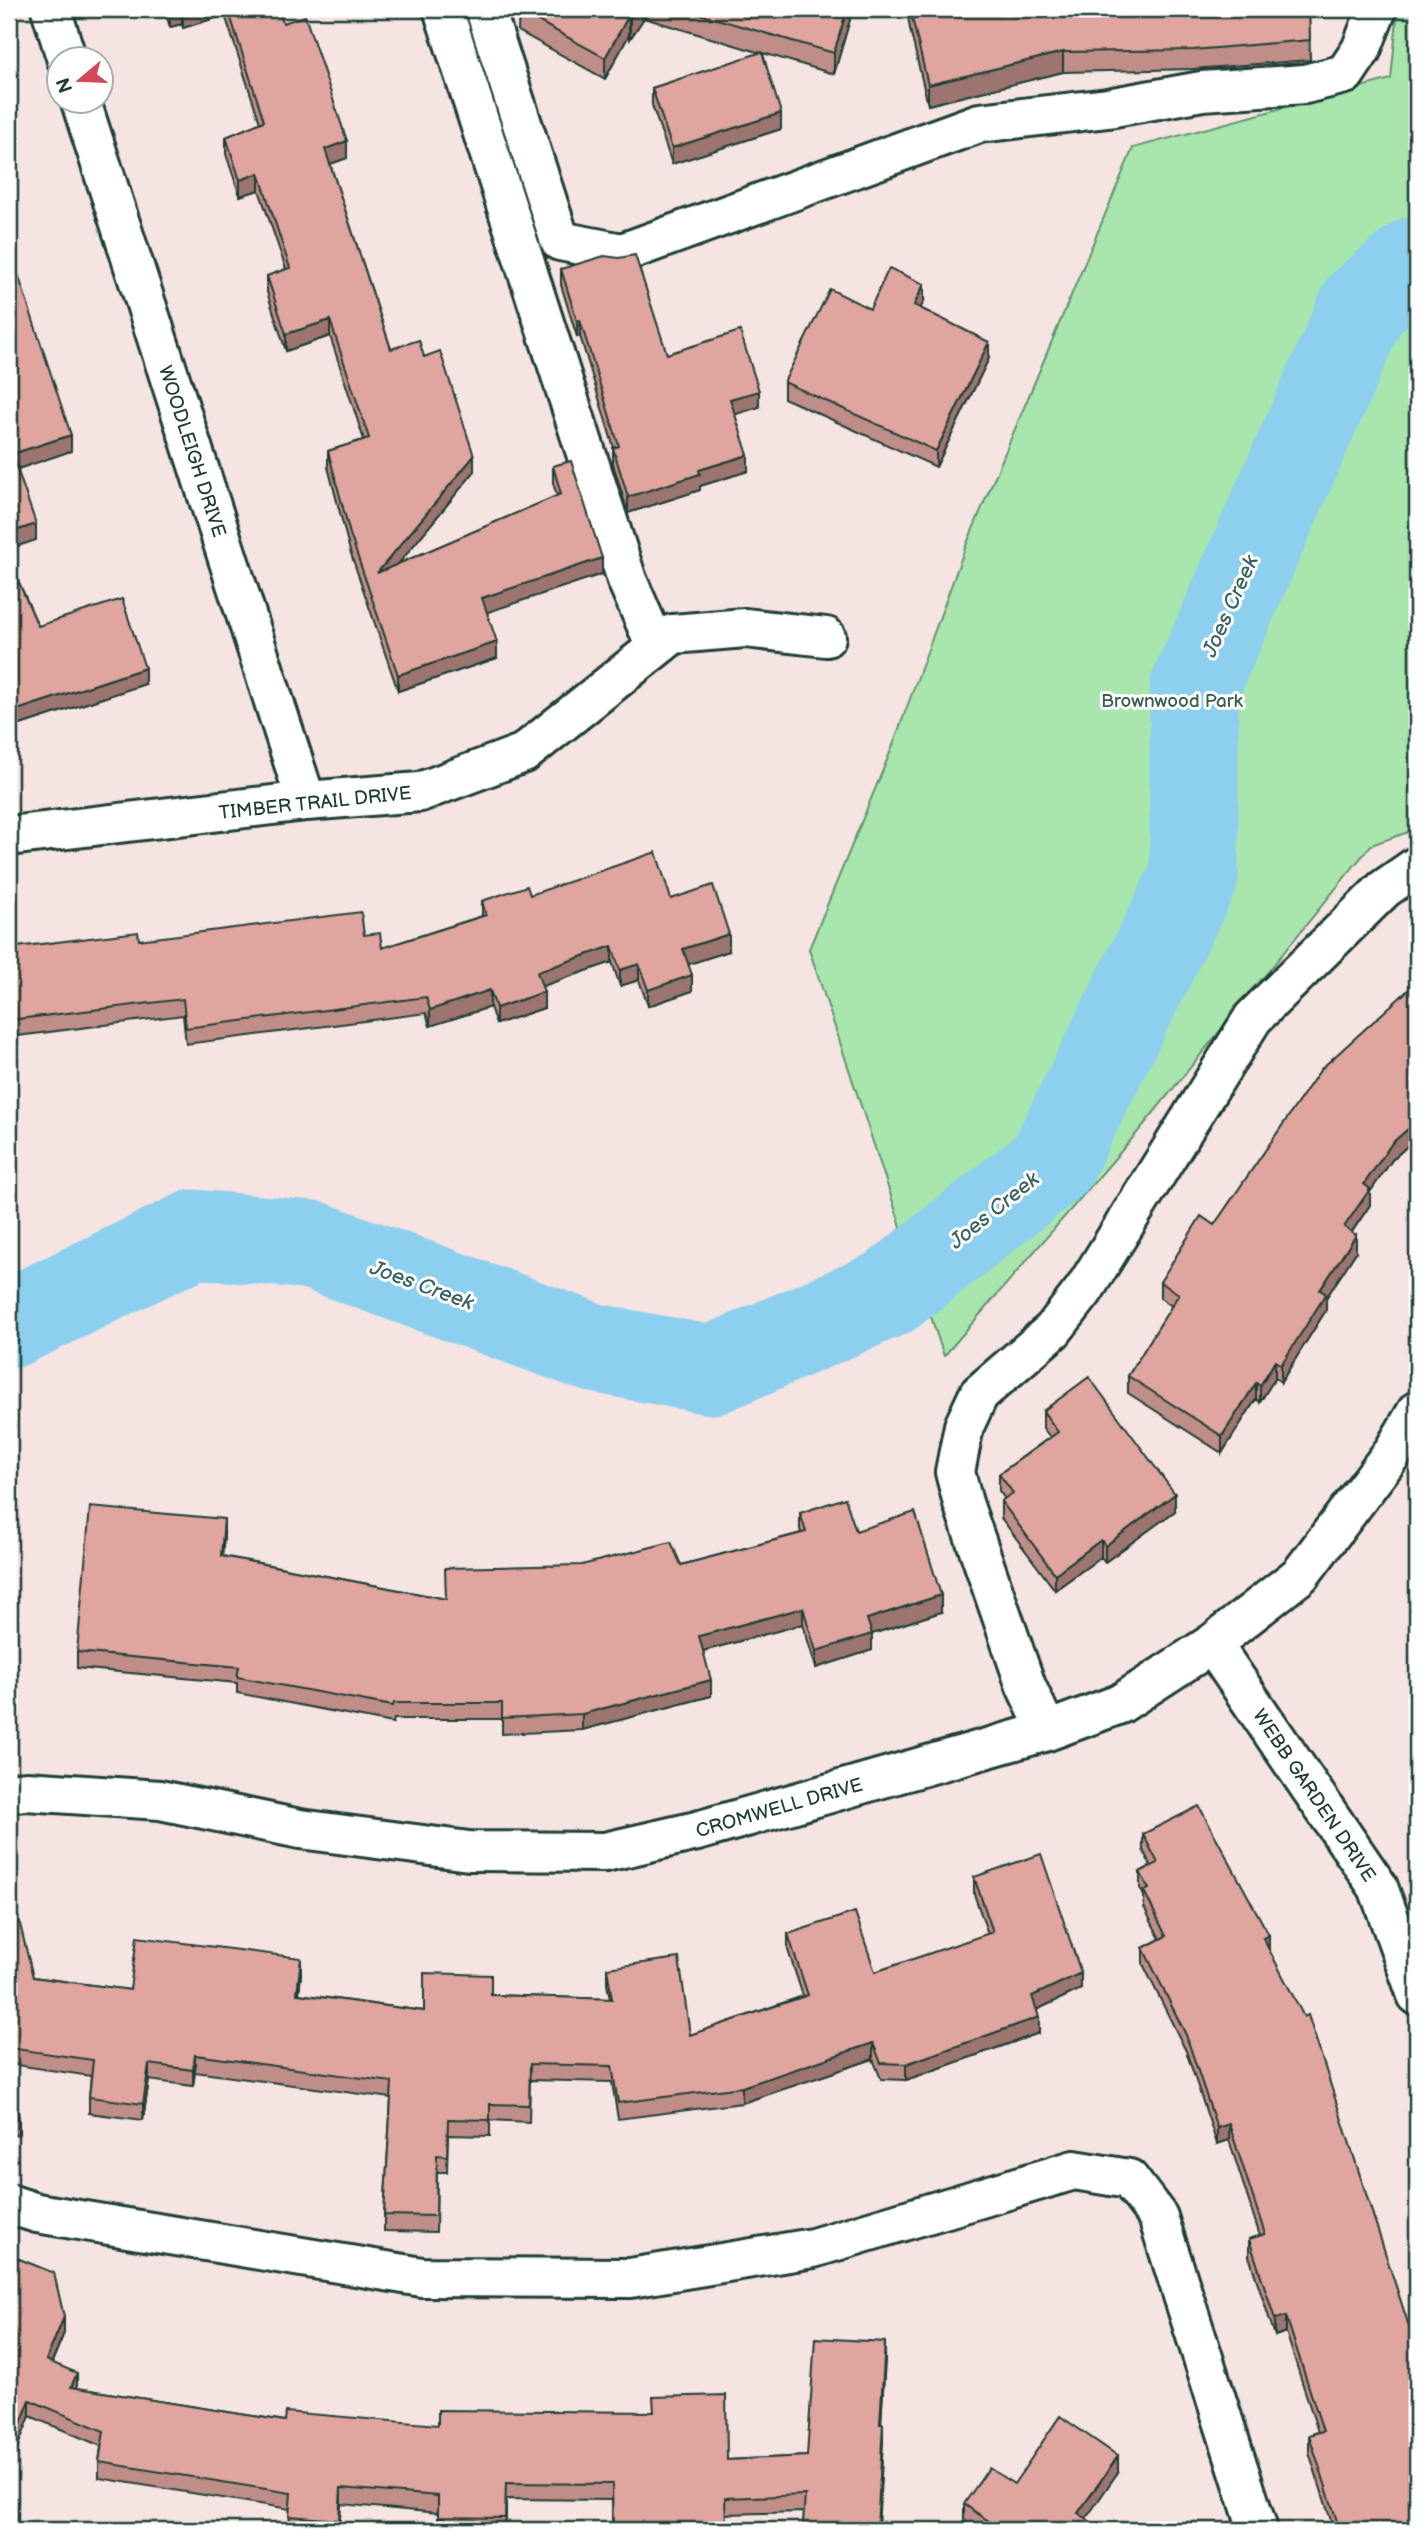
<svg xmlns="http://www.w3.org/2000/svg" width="1426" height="2539" viewBox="0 0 1426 2539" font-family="'Balsamiq Sans',sans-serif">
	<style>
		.green { fill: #a8e6ad; stroke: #649270; stroke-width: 2 }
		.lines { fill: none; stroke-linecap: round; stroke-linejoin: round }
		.river { stroke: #8dcfee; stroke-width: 89 }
		.minor-casing { stroke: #1f3d34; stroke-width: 44 }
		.minor { stroke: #fff; stroke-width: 38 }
		.wall { fill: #c08e88; stroke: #1f3d34; stroke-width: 2 }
		.shaded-wall { fill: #9c746f; stroke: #1f3d34; stroke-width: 2 }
		.building { fill: #dfa59e; stroke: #1f3d34; stroke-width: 2 }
		.labels { text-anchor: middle; stroke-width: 6; stroke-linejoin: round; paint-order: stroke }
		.street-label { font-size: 19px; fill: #1f3d34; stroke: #fff }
		.park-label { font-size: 19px; fill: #3a5f4c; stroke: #fff }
		.water-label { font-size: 21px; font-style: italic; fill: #3a6262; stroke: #fff }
	</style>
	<rect width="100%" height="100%" fill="#f5e4e2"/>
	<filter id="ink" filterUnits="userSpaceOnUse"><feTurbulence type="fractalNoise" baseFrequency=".0143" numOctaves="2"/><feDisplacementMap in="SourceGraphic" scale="14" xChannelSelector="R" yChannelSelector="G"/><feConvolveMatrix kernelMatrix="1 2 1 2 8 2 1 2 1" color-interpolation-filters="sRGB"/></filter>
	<g filter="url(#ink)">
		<path class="green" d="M 1398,9 L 1417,9 L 1417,829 L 1371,845 L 1142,1127 L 944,1356 L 809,949 L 892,748 L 965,548 L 1133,148 L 1391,79 Z"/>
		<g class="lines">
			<path class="river" d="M 9,1324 L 195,1234 L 312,1245 L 594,1348 L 712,1370 L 891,1292 L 1051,1164 L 1194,877 L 1194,689 L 1364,304 L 1417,260"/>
			<g class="minor-casing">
				<path id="minor" d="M 51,9 L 67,60
					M 443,9 L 627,580 L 656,647
					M 485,9 L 560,241 L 622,253 L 979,123 L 1108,108 L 1202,91 L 1305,84 L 1345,74 L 1361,50 L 1377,9
					M 81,102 L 306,801
					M 9,836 L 306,801 L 420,792 L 524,753 L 673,634 L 745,628 L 826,637
					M 1212,1644 L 1378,1887 L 1417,1995
					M 1047,1731 L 1026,1686 L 963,1503 L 955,1472 L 964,1426 L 979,1394 L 1053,1330 L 1084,1290 L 1253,1018 L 1384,889 L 1417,866
					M 9,1793 L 26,1791 L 160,1800 L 300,1829 L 469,1851 L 605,1852 L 697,1831 L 1047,1731 L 1120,1704 L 1212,1644 L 1300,1575 L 1393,1452 L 1417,1411
					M 9,2204 L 37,2213 L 422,2277 L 630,2278 L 813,2248 L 1074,2170 L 1129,2179 L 1158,2217 L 1258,2530"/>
			</g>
			<use href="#minor" class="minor"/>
		</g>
		<path class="wall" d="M 164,9 L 278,9 L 283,23 L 347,158 L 330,164 L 391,349 L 424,357 L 474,472 L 398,564 L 557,496 L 553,483 L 553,466 L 602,574 L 487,612 L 497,658 L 398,691 L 350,551 L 328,467 L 328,451 L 364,440 L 330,336 L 286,351 L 267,292 L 267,276 L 286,269 L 259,190 L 240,196 L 226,154 L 226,137 L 260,123 L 225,15 L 183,28 L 182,24 L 170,27 Z
			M 519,9 L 853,9 L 834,74 L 763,53 L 781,129 L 672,164 L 652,105 L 652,88 L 761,53 L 644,18 L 630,39 L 629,35 L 605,79 L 518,31 Z
			M 907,9 L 1309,9 L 1310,60 L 1193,69 L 1063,72 L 928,105 L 910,29 Z
			M 561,269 L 667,354 L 759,407 L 735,414 L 748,471 L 700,486 L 700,490 L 628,513 L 613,464 L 613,448 L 614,448 L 580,336 L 577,337 L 561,285 Z
			M 924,301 L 920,308 L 989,358 L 936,467 L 784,398 L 784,382 L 870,309 Z
			M 9,560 L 38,626 L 145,684 L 17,726 L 11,709 L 9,709 Z
			M 530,895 L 671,899 L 729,951 L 688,964 L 692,991 L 648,1006 L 639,980 L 620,986 L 612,962 L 542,986 L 544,1008 L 496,1024 L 490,1007 L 430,1026 L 426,1013 L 186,1044 L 183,1015 L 9,1037 L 9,948 L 139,940 L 364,935 L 382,948 L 482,916 L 482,901 Z
			M 1417,982 L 1417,1137 L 1392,1160 L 1370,1192 L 1370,1205 L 1352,1232 L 1356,1252 L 1326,1298 L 1326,1310 L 1281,1382 L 1275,1378 L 1260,1402 L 1256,1399 L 1222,1453 L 1128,1393 L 1128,1376 L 1172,1306 L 1160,1298 L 1160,1282 L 1214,1225 Z
			M 1043,1411 L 1175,1511 L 1105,1562 L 1101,1557 L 1055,1590 L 1001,1518 L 1001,1501 L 1005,1499 L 999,1491 L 999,1474 L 1050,1437 L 1043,1428 Z
			M 800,1513 L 856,1531 L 941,1612 L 872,1634 L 872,1650 L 816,1668 L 803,1624 L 703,1651 L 711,1696 L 582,1730 L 502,1734 L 502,1719 L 394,1719 L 393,1723 L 237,1693 L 237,1683 L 77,1668 L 77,1652 L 224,1535 L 222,1556 L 446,1599 L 681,1565 L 801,1533 L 800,1529 Z
			M 1143,1834 L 1269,1951 L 1417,2530 L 1334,2530 L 1309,2452 L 1309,2435 L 1318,2432 L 1286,2332 L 1275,2336 L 1249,2256 L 1249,2239 L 1260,2236 L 1229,2140 L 1217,2144 L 1186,2051 L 1143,1964 L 1143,1948 L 1160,1939 L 1144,1907 L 1144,1896 L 1140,1888 L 1140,1872 L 1151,1866 L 1143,1850 Z
			M 974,1877 L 1081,1989 L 1036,2010 L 1039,2033 L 906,2080 L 881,2079 L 873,2059 L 742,2103 L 618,2119 L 612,2082 L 530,2080 L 529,2122 L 490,2120 L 490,2136 L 448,2135 L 447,2172 L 437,2172 L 436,2232 L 384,2231 L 384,2215 L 391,2098 L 195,2072 L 193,2086 L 149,2080 L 143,2120 L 89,2113 L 89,2097 L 91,2076 L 9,2064 L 9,1918 L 33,1977 L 130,1990 L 301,1974 L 299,1994 L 424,2011 L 491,1995 L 610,1999 L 607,1984 L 607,1968 L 690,2035 L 803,1996 L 788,1950 L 788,1934 L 875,1972 L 988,1934 L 974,1894 Z
			M 9,2265 L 64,2333 L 52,2362 L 77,2388 L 285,2421 L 727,2460 L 807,2456 L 885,2358 L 881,2424 L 883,2440 L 878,2530 L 803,2530 L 804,2512 L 725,2514 L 726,2530 L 612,2530 L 612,2500 L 506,2499 L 506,2530 L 438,2530 L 438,2513 L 341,2504 L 339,2530 L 289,2530 L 290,2509 L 99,2478 L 99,2462 L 101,2446 L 30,2416 L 9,2468 Z
			M 1118,2472 L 1085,2518 L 1103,2530 L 979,2530 L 964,2520 L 964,2504 L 1014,2484 Z"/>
		<path class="shaded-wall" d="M 177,9 L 182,9 L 182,24 L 170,27 L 170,11 Z
			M 193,9 L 225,9 L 225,15 L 183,28 L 183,12 Z
			M 637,9 L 644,9 L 644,18 L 630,39 L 630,18 Z
			M 847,9 L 853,9 L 834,74 L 834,53 Z
			M 629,15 L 629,35 L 605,79 L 605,58 Z
			M 1063,52 L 1063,72 L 928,105 L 928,85 Z
			M 781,113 L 781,129 L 672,164 L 672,148 Z
			M 347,141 L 347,158 L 325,166 L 325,149 Z
			M 259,173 L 259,190 L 240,196 L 240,180 Z
			M 924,284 L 924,301 L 914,321 L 914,305 Z
			M 330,320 L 330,336 L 286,351 L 286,334 Z
			M 580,320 L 580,336 L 577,337 L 577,321 Z
			M 989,342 L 989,358 L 936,467 L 936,451 Z
			M 759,391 L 759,407 L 730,416 L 730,399 Z
			M 71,435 L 71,451 L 12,471 L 12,454 Z
			M 748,455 L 748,471 L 700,486 L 700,490 L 628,513 L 628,497 L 699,470 Z
			M 474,456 L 474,472 L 377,590 L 377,573 Z
			M 36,524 L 36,540 L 9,549 L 9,533 Z
			M 602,558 L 602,574 L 482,614 L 482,598 Z
			M 497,642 L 497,658 L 398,691 L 398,675 Z
			M 145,668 L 145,684 L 17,726 L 17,710 Z
			M 11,692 L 11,709 L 9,709 L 9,693 Z
			M 729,934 L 729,951 L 683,966 L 683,949 Z
			M 612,946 L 612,962 L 537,988 L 537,972 Z
			M 639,964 L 639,980 L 620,986 L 620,970 Z
			M 692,975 L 692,991 L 648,1006 L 648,990 Z
			M 490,990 L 490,1007 L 430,1026 L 430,1010 Z
			M 544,992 L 544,1008 L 496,1024 L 496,1008 Z
			M 1417,1121 L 1417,1137 L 1392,1160 L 1370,1192 L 1370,1205 L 1344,1243 L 1344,1227 L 1364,1184 L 1392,1143 Z
			M 1356,1235 L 1356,1252 L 1326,1298 L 1326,1310 L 1281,1382 L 1281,1365 L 1320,1290 Z
			M 1275,1361 L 1275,1378 L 1260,1402 L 1260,1386 Z
			M 1256,1383 L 1256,1399 L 1222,1453 L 1222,1436 Z
			M 1175,1494 L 1175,1511 L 1105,1562 L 1105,1546 Z
			M 224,1519 L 224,1535 L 221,1572 L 221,1556 Z
			M 1101,1540 L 1101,1557 L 1055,1590 L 1055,1574 Z
			M 941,1595 L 941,1612 L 872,1634 L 872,1650 L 816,1668 L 816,1651 L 867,1619 Z
			M 803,1608 L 803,1624 L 699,1652 L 699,1636 Z
			M 711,1680 L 711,1696 L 582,1730 L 582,1714 Z
			M 1269,1935 L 1269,1951 L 1263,1938 Z
			M 301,1958 L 301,1974 L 297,2010 L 297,1994 Z
			M 1081,1973 L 1081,1989 L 1032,2012 L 1032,1996 Z
			M 1039,2017 L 1039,2033 L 906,2080 L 906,2064 Z
			M 873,2043 L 873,2059 L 742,2103 L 742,2087 Z
			M 195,2055 L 195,2072 L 193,2086 L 193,2070 Z
			M 149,2064 L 149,2080 L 143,2120 L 143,2104 Z
			M 19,2118 L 19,2134 L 9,2137 L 9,2121 Z
			M 1229,2124 L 1229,2140 L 1217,2144 L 1217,2128 Z
			M 1286,2316 L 1286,2332 L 1275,2336 L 1275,2319 Z
			M 64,2317 L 64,2333 L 46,2376 L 46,2360 Z
			M 885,2342 L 885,2358 L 880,2440 L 880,2424 Z
			M 77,2373 L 77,2389 L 71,2387 Z
			M 30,2400 L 30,2416 L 9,2468 L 9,2452 Z
			M 883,2424 L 883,2440 L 877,2530 Z
			M 1118,2456 L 1118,2472 L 1078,2530 L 1078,2513 Z
			M 341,2488 L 341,2504 L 339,2530 L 339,2520 Z"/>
		<path class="building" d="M 182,9 L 193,9 L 183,12 Z
			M 228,9 L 278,9 L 283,23 L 305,16 L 347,141 L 325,149 L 391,349 L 419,340 L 424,357 L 440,351 L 474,456 L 377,573 L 561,494 L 553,466 L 571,461 L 602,558 L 482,598 L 497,642 L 398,675 L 350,534 L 328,451 L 369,438 L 330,320 L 286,334 L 267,276 L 290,268 L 259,173 L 240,180 L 226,137 L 264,121 Z
			M 519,9 L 637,9 L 630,18 L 629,15 L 605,58 L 518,10 Z
			M 682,9 L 847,9 L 834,53 Z
			M 910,9 L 1309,9 L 1310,40 L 1193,50 L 1063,52 L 928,85 Z
			M 762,52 L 781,113 L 672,148 L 652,88 Z
			M 9,247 L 71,435 L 12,454 L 36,524 L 9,533 Z
			M 635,255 L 667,354 L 740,331 L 759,391 L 730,399 L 748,455 L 699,470 L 700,474 L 628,497 L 613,448 L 619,446 L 580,320 L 577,321 L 561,269 L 604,256 L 619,258 Z
			M 889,268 L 924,284 L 914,305 L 989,342 L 936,451 L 784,382 L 830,289 L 870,309 Z
			M 9,560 L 38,626 L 122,599 L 145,668 L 17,710 L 11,692 L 9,693 Z
			M 656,852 L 671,899 L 713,885 L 729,934 L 683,949 L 692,975 L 648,990 L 639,964 L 620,970 L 612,946 L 537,972 L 544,992 L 496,1008 L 490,990 L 430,1010 L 426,997 L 186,1028 L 183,999 L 9,1020 L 9,948 L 138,932 L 139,940 L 361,912 L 364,935 L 380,933 L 382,948 L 486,915 L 482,901 L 527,886 L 530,895 Z
			M 1417,982 L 1417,1121 L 1392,1143 L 1364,1184 L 1370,1189 L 1344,1227 L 1356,1235 L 1320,1290 L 1326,1294 L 1281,1365 L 1275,1361 L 1260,1386 L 1256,1383 L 1222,1436 L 1128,1376 L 1179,1294 L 1160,1282 L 1201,1216 L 1214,1225 L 1321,1069 Z
			M 1089,1377 L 1175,1494 L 1105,1546 L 1101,1540 L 1055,1574 L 1001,1501 L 1013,1493 L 999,1474 L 1058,1432 L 1043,1411 Z
			M 845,1498 L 856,1531 L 915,1512 L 941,1595 L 867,1619 L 872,1634 L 816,1651 L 803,1608 L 699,1636 L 711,1680 L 582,1714 L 502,1718 L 502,1703 L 394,1703 L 393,1706 L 237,1677 L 239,1667 L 77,1652 L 90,1507 L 224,1519 L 221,1556 L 446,1599 L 445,1568 L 582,1565 L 671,1542 L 681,1565 L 806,1532 L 800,1513 Z
			M 1199,1806 L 1269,1935 L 1263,1938 L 1304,2017 L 1308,2015 L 1417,2351 L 1417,2530 L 1340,2530 L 1309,2435 L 1323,2431 L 1286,2316 L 1275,2319 L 1249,2239 L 1265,2234 L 1229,2124 L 1217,2128 L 1186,2035 L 1143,1948 L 1166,1936 L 1144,1891 L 1149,1889 L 1140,1872 L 1158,1863 L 1143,1834 Z
			M 1041,1854 L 1081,1973 L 1032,1996 L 1039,2017 L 906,2064 L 881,2063 L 873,2043 L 742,2087 L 618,2103 L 612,2066 L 530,2064 L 529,2105 L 490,2104 L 490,2120 L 448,2119 L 447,2156 L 437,2155 L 436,2216 L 384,2215 L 392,2082 L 195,2055 L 193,2070 L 149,2064 L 143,2104 L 89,2097 L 93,2060 L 9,2048 L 9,1918 L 18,1916 L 33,1977 L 130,1990 L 137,1937 L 301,1958 L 297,1994 L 424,2011 L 424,1973 L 491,1975 L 491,1995 L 612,1999 L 607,1968 L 679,1958 L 690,2035 L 808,1995 L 788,1934 L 855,1912 L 875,1972 L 993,1932 L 974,1877 Z
			M 9,2073 L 19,2118 L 9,2121 Z
			M 12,2256 L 54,2273 L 64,2317 L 46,2360 L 77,2373 L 71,2387 L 285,2421 L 286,2412 L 438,2425 L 438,2410 L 654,2412 L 653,2397 L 726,2395 L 727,2460 L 807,2456 L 815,2338 L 885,2342 L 880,2424 L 883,2424 L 877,2528 L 803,2524 L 805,2495 L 725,2498 L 726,2526 L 613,2529 L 612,2484 L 506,2483 L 505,2518 L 438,2517 L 438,2496 L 341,2488 L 339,2520 L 289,2516 L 291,2493 L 99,2462 L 104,2431 L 30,2400 L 9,2452 L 9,2265 Z
			M 1060,2416 L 1118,2456 L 1078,2513 L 1103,2530 L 987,2530 L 990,2522 L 964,2504 L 989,2468 L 1014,2484 Z"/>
	</g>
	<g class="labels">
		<g class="street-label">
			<text transform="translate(193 451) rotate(72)" y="7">WOODLEIGH DRIVE</text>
			<text transform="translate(315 802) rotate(-6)" y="7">TIMBER TRAIL DRIVE</text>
			<text transform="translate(1315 1795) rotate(56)" y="7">WEBB GARDEN DRIVE</text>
			<text transform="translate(779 1807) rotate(-16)" y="7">CROMWELL DRIVE</text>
		</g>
		<g class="park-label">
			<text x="1172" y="707">Brownwood Park</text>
		</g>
		<g class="water-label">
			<text transform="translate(1230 606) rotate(-66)" y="7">Joes Creek</text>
			<text transform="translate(994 1210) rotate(-39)" y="7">Joes Creek</text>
			<text transform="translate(422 1285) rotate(20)" y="7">Joes Creek</text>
		</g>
	</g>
	<rect width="1426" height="2539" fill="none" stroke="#fff" stroke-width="35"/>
	<rect x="18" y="18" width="1391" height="2504" fill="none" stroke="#1f3d34" stroke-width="2.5" filter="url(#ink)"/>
	<g transform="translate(80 80) rotate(251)"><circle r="33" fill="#ffffff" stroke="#a5b1ae" stroke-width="2"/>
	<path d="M0-5L12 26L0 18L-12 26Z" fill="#d1495b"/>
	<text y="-10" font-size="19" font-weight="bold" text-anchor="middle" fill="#1f3d34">N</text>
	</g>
</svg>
